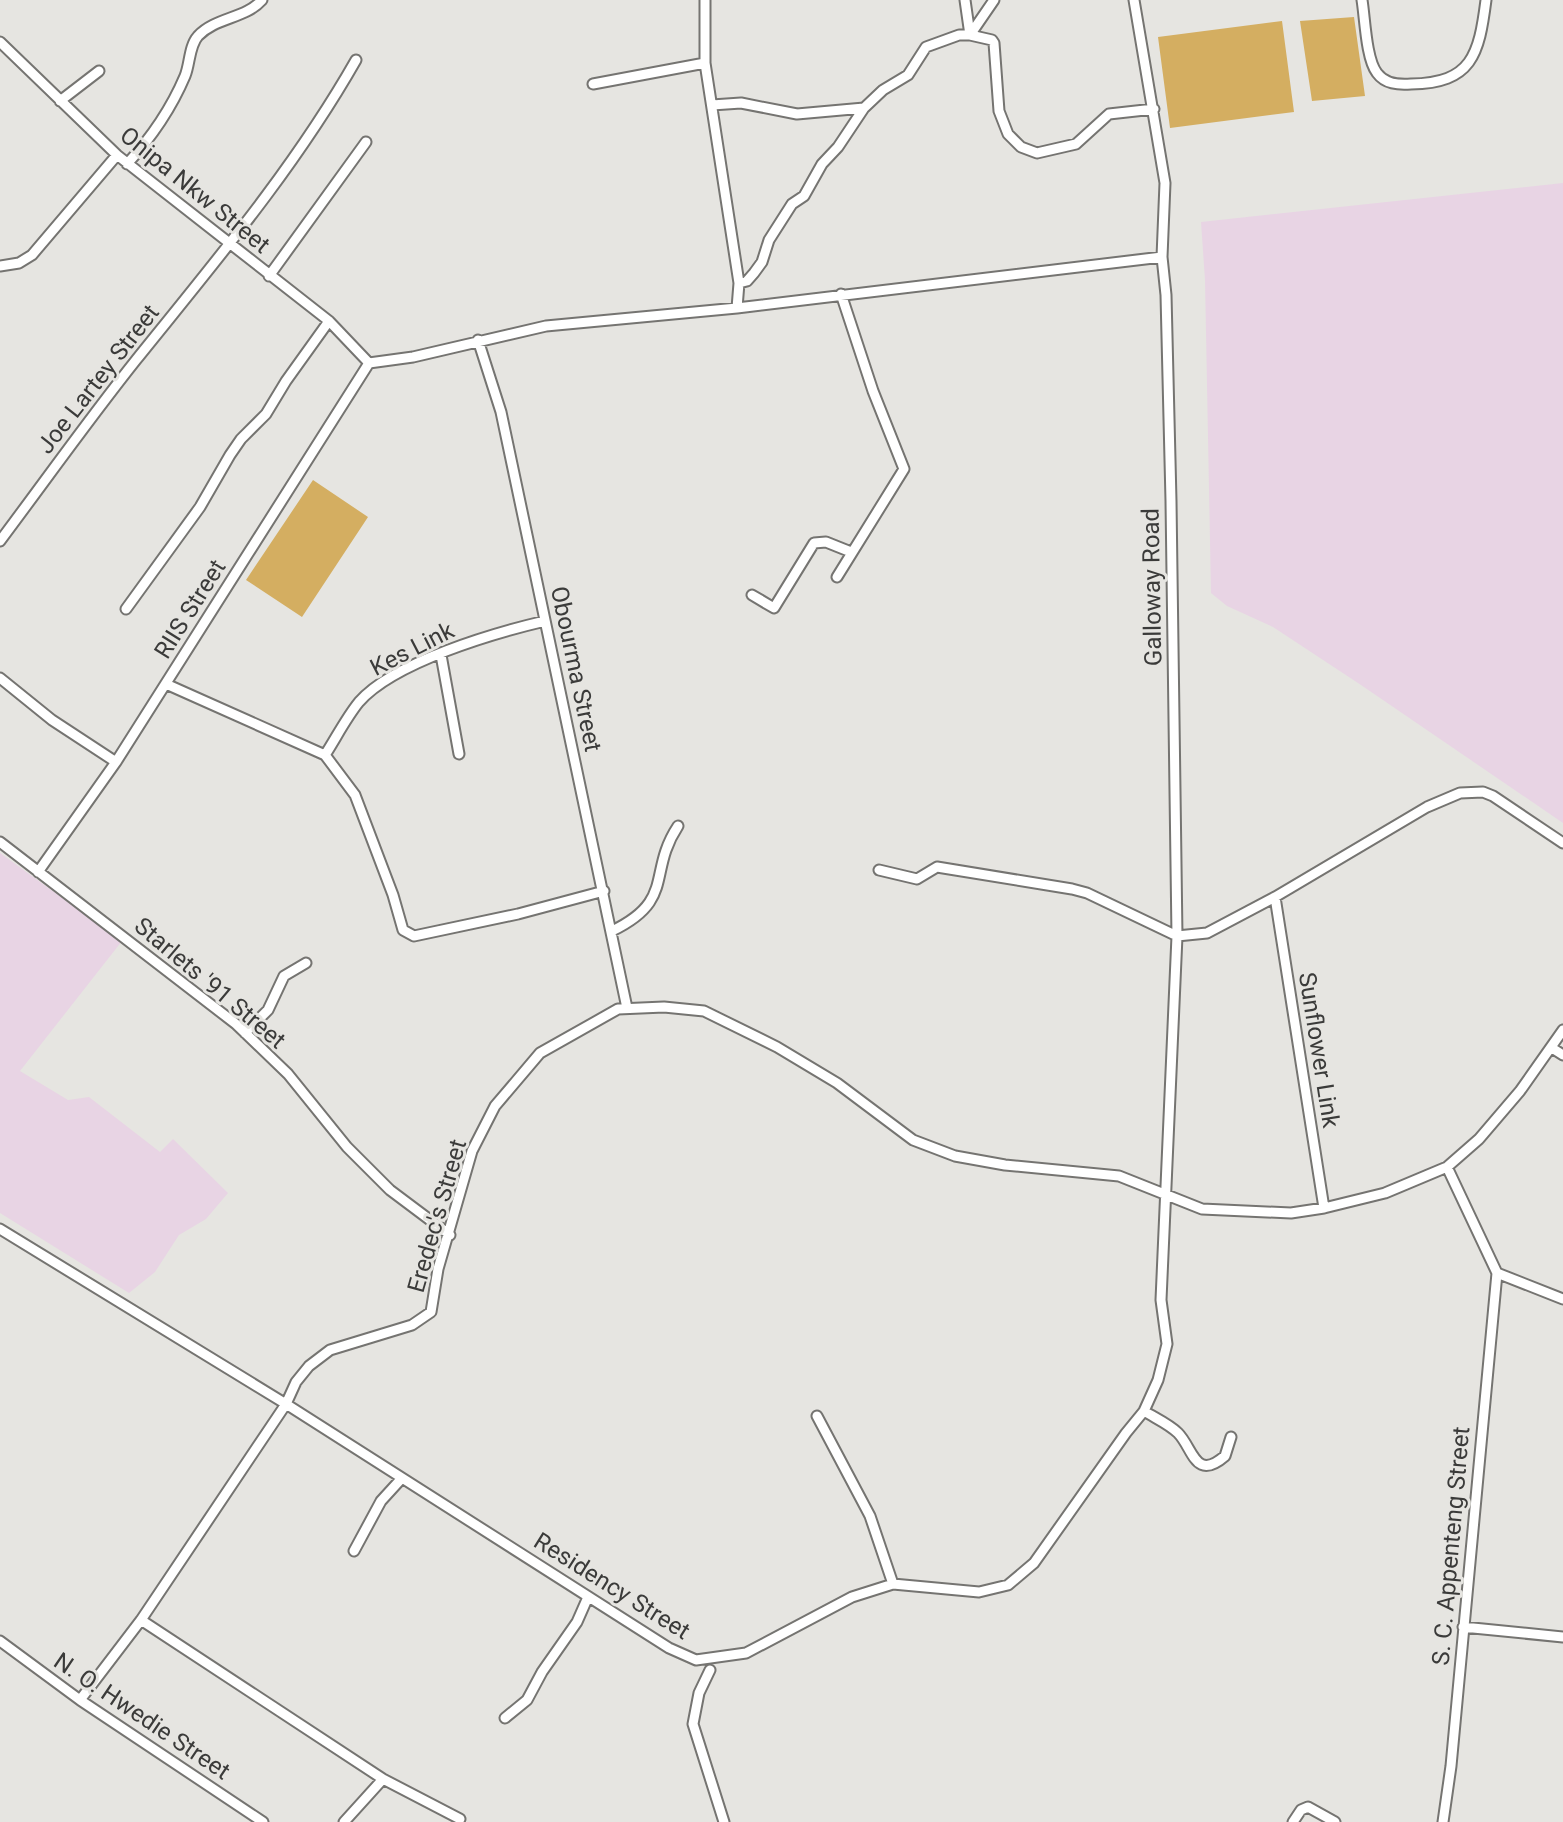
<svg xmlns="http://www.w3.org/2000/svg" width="1563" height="1822" viewBox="0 0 1563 1822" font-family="Roboto,sans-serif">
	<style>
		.education { fill: #e8d4e4 }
		.green { fill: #d4ae61 }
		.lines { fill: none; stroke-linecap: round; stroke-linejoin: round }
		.minor-casing { stroke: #757471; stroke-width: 13 }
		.minor { stroke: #fff; stroke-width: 9 }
		.labels { text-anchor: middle; stroke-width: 6; stroke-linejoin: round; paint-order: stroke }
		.street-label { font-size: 24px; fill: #3b3b3a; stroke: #e6e5e1 }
	</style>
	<rect width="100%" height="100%" fill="#e6e5e1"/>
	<path class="education" d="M 1563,183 L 1563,823 L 1361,685 L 1273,627 L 1227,606 L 1211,593 L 1205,280 L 1201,222 Z
		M 0,853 L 122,941 L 20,1071 L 68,1100 L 89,1097 L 160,1152 L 173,1139 L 228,1193 L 206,1219 L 179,1235 L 155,1272 L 129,1293 L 0,1213 Z"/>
	<path class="green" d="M 1354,17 L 1365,96 L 1312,101 L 1300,21 Z
		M 1282,21 L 1294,112 L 1170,128 L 1158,37 Z
		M 313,480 L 368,517 L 302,617 L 246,580 Z"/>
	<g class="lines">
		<g class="minor-casing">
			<path id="minor" d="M 705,0 L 705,63 L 739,283 L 737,308
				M 965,0 L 970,35 L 992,40 L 994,43 L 999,111 L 1008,134 L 1021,147 L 1037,153 L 1076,144 L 1109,114 L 1154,109
				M 1362,0 C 1365,18 1366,59 1377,73 C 1385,84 1398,85 1411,84 C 1472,83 1479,55 1486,0
				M 0,42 L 117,155 L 329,321 L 369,363
				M 593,84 L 705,63
				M 60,101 L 99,71
				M 712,105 L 741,103 L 797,114 L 864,108
				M 127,164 C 151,138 171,109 185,76 C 190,64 189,46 198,36 C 216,17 245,19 262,0
				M 0,266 L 19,263 L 32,255 L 117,155
				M 269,276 L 366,142
				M 739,283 L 747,281 L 754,273 L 762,262 L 769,240 L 792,204 L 804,196 L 822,164 L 838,147 L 864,108 L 883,90 L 908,75 L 926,47 L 959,35 L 970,35 L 994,0
				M 478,340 L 501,412 L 627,1008
				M 369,363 L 413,357 L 546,326 L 737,308 L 1162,257
				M 0,541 C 45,481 89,419 136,360 C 214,263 294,169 356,60
				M 837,577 L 904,469 L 873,391 L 841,294
				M 752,595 L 774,608 L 814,543 L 826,542 L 851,552
				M 126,609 L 200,507 L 230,455 L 241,439 L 266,414 L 286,381 L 329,321
				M 441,655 L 459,754
				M 0,678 L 52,720 L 116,762
				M 166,684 L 325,755 L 355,795 L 393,895 L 403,930 L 414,936 L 518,914 L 604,891
				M 325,755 C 336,738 346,718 359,702 C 394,662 494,633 545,621
				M 0,842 L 236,1024 L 288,1074 L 347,1147 L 390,1190 L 450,1235
				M 879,870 L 917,879 L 937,867 L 1072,889 L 1087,893 L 1177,936 L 1207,933 L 1275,897 L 1427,807 L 1460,793 L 1483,792 L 1493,796 L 1563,843
				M 38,872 L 116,762 L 369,363
				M 1275,897 L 1324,1208
				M 612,931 C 676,900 647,873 678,826
				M 245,1033 L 268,1010 L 284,976 L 306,963
				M 1552,1048 L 1563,1055
				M 1447,1167 L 1497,1273
				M 0,1229 L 286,1404 L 669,1648 L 696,1660 L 746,1653 L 852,1597 L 893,1584 L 979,1592 L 1008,1585 L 1034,1563 L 1126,1433 L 1144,1411 L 1158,1380 L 1167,1344 L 1161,1300 L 1177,936 L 1171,501 L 1166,295 L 1162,257 L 1165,183 L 1134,0
				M 1497,1273 L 1563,1299
				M 1144,1411 C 1155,1418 1169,1424 1178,1433 C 1193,1448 1195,1482 1225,1456 L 1231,1437
				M 817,1416 L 870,1516 L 893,1584
				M 354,1551 L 381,1501 L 402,1478
				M 141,1620 L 383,1779 L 460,1819
				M 1463,1627 L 1563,1637
				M 0,1641 L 80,1700 L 263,1822
				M 710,1670 L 699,1693 L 693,1724 L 724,1822
				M 80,1700 L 141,1620 L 286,1404 L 296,1382 L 309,1366 L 330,1350 L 412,1325 L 431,1312 L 438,1269 L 472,1151 L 495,1106 L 540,1053 L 618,1009 L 664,1007 L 704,1011 L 777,1047 L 837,1083 L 913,1140 L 955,1156 L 1005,1165 L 1119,1176 L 1202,1209 L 1291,1213 L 1324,1208 L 1385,1193 L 1447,1167 L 1479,1139 L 1520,1091 L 1563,1030
				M 505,1718 L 527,1700 L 542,1672 L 577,1622 L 588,1597
				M 344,1822 L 383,1779
				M 1293,1822 L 1301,1810 L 1308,1807 L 1335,1822
				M 1443,1822 L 1451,1766 L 1497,1273"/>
		</g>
		<use href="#minor" class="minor"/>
	</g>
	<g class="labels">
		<g class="street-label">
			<text transform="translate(195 190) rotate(39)" y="8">Onipa Nkw Street</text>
			<text transform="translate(98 379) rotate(-52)" y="8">Joe Lartey Street</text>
			<text transform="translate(1152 587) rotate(-91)" y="8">Galloway Road</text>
			<text transform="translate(190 609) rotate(-58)" y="8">RIIS Street</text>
			<text transform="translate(412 649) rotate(-27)" y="8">Kes Link</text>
			<text transform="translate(576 669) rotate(78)" y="8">Obourma Street</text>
			<text transform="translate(210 983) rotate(40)" y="8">Starlets '91 Street</text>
			<text transform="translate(1319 1050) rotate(81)" y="8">Sunflower Link</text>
			<text transform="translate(437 1216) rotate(-74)" y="8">Eredec's Street</text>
			<text transform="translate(1451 1546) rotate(-85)" y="8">S. C. Appenteng Street</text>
			<text transform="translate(612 1586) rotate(32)" y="8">Residency Street</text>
			<text transform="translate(142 1716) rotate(34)" y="8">N. O. Hwedie Street</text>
		</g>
	</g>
</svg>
